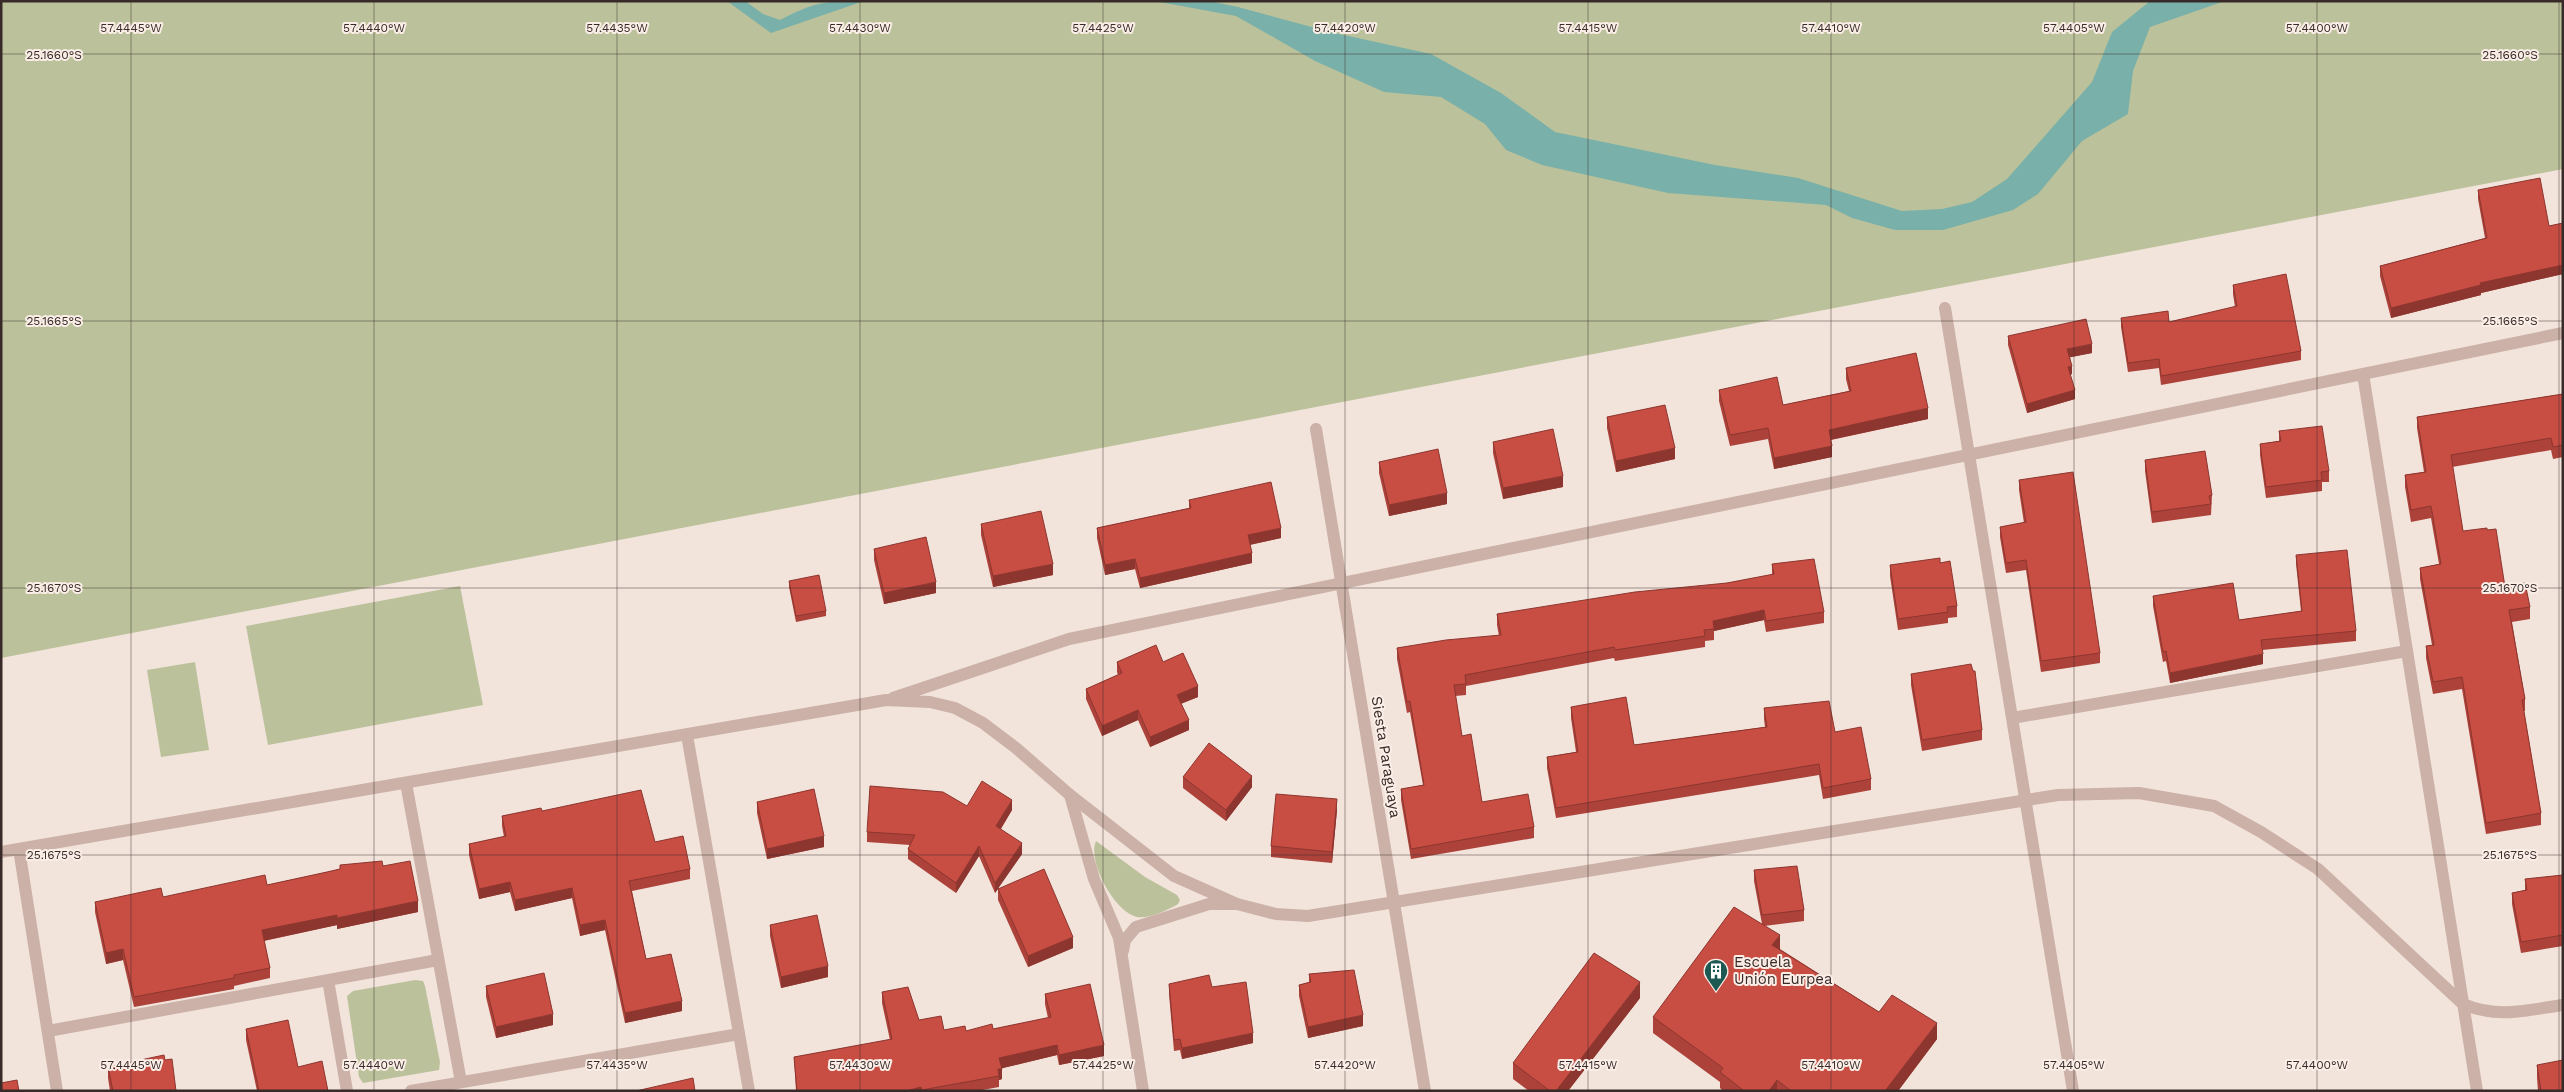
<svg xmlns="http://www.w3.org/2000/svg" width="2564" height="1092" viewBox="0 0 2564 1092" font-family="'Work Sans',sans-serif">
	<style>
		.green { fill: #bbc29b }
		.water { fill: #79b0a9 }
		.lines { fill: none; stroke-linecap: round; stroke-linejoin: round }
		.service { stroke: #cbb1a7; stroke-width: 12 }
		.minor { stroke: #cbb1a7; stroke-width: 12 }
		.wall { fill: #ac423a }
		.shaded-wall { fill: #8c362f }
		.building { fill: #c84d43; stroke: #8c362f }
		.ticks { fill: none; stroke: #372a28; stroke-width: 1; stroke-opacity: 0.45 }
		.labels { text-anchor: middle; stroke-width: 4; stroke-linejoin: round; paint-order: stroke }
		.street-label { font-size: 15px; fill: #372a28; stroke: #faeee7 }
		.poi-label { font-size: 15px; fill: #372a28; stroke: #faeee7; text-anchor: start }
		.ticks-label { font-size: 12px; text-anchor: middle; fill: #372a28; stroke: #faeee7; stroke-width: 4; stroke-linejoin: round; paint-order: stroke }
	</style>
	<rect width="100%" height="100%" fill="#f2e3db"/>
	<path class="green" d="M 1,1 L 2563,1 L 2563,169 L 1,658 Z
		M 460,586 L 483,705 L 268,745 L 246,626 Z
		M 195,662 L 209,750 L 161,757 L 147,670 Z
		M 1096,841 L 1145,877 L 1177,895 L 1180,900 L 1178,904 C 1168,910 1149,919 1137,917 C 1114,912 1087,861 1096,841 Z
		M 415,980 L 423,981 L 425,986 L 440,1062 L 439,1070 L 363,1083 L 359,1077 L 347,996 L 353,991 Z"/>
	<path class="water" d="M 727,1 L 745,1 L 763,14 L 780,20 C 815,2 824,1 864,1 L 771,33 Z
		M 1154,1 L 1209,1 L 1238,7 L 1330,32 L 1431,54 L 1501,93 L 1555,132 L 1715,165 L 1798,178 L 1902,211 L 1942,209 L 1972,202 L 2007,179 L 2092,82 L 2112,32 L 2150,1 L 2225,1 L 2150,27 L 2133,71 L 2128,114 L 2082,141 L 2038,194 L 2013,210 L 1943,230 L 1895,230 L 1852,218 L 1826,205 L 1668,193 L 1542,165 L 1506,150 L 1485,124 L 1441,97 L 1384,92 L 1315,61 L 1236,16 Z"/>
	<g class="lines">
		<path class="service" d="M 406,783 L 461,1082
			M 1070,795 L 1094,879 L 1119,938 L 1143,1091
			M 1123,951 L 1125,940 L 1136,927 L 1209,904 L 1236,904
			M 328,980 L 347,1091
			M 48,1031 L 438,960
			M 411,1091 L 739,1034"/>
		<path class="minor" d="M 1945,308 L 2073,1091
			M 2363,374 L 2477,1091
			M 1316,429 L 1425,1091
			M 893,698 L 1069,639 L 2563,333
			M 2012,718 L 2407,651
			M 687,735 L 749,1091
			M 19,849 L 57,1091
			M 1,852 L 886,700 L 930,702 L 955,708 L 983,723 L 1016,748 L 1070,795 L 1174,876 L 1237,904 L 1276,914 L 1308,916 L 2058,795 L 2139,793 L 2214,806 L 2261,832 L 2318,869 L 2463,1004 C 2499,1019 2526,1010 2563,1005"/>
	</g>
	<path class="wall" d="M 2478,190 L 2549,226 L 2563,223 L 2563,274 L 2481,293 L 2481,295 L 2391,318 L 2380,276 L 2380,266 L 2485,238 L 2478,199 Z
		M 2233,285 L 2301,351 L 2301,360 L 2161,385 L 2159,368 L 2128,372 L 2121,327 L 2121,318 L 2169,322 L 2235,307 L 2233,294 Z
		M 2008,336 L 2092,353 L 2070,357 L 2072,374 L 2070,375 L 2075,399 L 2027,413 L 2008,345 Z
		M 1846,368 L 1928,419 L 1831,440 L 1832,457 L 1774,469 L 1768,439 L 1730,446 L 1719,401 L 1719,390 L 1783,405 L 1849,391 L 1846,379 Z
		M 2563,394 L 2563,457 L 2553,459 L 2551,450 L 2452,467 L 2463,531 L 2505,587 L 2530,607 L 2530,619 L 2512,622 L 2525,699 L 2525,711 L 2524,711 L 2541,813 L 2541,825 L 2486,834 L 2462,689 L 2433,694 L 2426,658 L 2426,646 L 2432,645 L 2420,579 L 2420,568 L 2439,564 L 2431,518 L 2411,522 L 2405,487 L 2405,475 L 2424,472 L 2417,428 L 2417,417 Z
		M 1607,417 L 1675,459 L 1616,472 L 1607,428 Z
		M 2279,431 L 2329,471 L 2329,482 L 2322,482 L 2322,491 L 2266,498 L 2260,455 L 2260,444 L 2279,441 Z
		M 1493,442 L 1563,487 L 1503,499 L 1493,453 Z
		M 2145,460 L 2212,495 L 2211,515 L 2152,523 L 2145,471 Z
		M 1379,462 L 1447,504 L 1389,516 L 1379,473 Z
		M 2019,480 L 2100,653 L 2100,663 L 2041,672 L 2026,570 L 2006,573 L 2000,537 L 2000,527 L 2024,523 L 2019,490 Z
		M 1189,500 L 1281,538 L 1250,545 L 1252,563 L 1140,588 L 1135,569 L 1105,575 L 1097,538 L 1097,528 L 1189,508 Z
		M 981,524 L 1053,575 L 993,587 L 981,535 Z
		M 874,549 L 936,593 L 884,604 L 874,560 Z
		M 2296,555 L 2356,631 L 2356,641 L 2262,650 L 2263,664 L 2170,683 L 2166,661 L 2163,662 L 2153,606 L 2153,596 L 2239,620 L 2301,611 L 2296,564 Z
		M 1940,563 L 1957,606 L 1957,617 L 1948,618 L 1948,623 L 1898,630 L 1890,576 L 1890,565 Z
		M 1772,564 L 1824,612 L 1824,623 L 1766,632 L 1764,620 L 1714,631 L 1714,640 L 1705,641 L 1705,647 L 1615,661 L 1614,658 L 1466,686 L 1466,695 L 1455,696 L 1462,736 L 1482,802 L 1534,827 L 1534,838 L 1411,859 L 1401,800 L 1401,789 L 1423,785 L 1410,712 L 1407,713 L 1397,659 L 1397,648 L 1499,636 L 1497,625 L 1497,614 L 1727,583 L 1772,575 Z
		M 789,581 L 826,611 L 826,616 L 796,622 L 789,587 Z
		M 1117,662 L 1163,662 L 1198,697 L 1181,704 L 1189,730 L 1150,747 L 1138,720 L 1102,736 L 1086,699 L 1086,689 L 1118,675 L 1117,672 Z
		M 1911,674 L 1982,730 L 1982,740 L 1922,751 L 1911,685 Z
		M 1571,707 L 1634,745 L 1765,727 L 1764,719 L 1764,708 L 1835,732 L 1871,779 L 1871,790 L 1823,799 L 1819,775 L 1556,818 L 1547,768 L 1547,757 L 1576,752 L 1571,718 Z
		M 1183,777 L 1252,787 L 1226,821 L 1183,788 Z
		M 757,802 L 824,847 L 767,859 L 757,813 Z
		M 967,806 L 1012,810 L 1001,829 L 1022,854 L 998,888 L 1073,948 L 1028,967 L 998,900 L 998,889 L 995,893 L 979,856 L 956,893 L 908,859 L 908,849 L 910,845 L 867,842 L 867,832 Z
		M 1337,810 L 1332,863 L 1271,857 L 1271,846 Z
		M 542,811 L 655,842 L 690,869 L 690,879 L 632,891 L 646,959 L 682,1011 L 625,1023 L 605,930 L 580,936 L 572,898 L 515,911 L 510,892 L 479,899 L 469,855 L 469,844 L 504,837 L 502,826 L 502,816 Z
		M 340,865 L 383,866 L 418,912 L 337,929 L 337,925 L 264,941 L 270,968 L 270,978 L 234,986 L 234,989 L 134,1007 L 123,960 L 106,964 L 95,912 L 95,902 L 163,897 L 267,885 L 327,872 L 340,869 Z
		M 1754,870 L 1804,910 L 1804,921 L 1764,926 L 1780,949 L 1879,1012 L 1937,1039 L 1898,1091 L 1723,1091 L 1720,1088 L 1720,1082 L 1653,1033 L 1653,1017 L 1762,924 L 1754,881 Z
		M 2563,875 L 2563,946 L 2521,953 L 2512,904 L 2512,893 L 2525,890 L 2525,879 Z
		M 770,925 L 828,977 L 781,988 L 770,936 Z
		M 1309,974 L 1363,1026 L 1308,1038 L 1299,996 L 1299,985 L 1309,982 Z
		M 1169,984 L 1212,987 L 1253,1043 L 1182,1059 L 1180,1050 L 1174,1051 L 1169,994 Z
		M 486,986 L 553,1025 L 496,1038 L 486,997 Z
		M 882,992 L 919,1020 L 944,1030 L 966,1031 L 993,1029 L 1048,1018 L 1045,1004 L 1045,994 L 1104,1056 L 1059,1065 L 1057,1055 L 1002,1068 L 1002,1079 L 999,1080 L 999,1087 L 977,1091 L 796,1091 L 794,1057 L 890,1040 L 882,1003 Z
		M 1640,998 L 1568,1091 L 1529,1091 L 1513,1079 L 1513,1063 Z
		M 246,1029 L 298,1067 L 328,1091 L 257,1091 L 246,1040 Z
		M 2537,1065 L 2563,1091 L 2538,1091 L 2537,1078 Z
		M 108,1067 L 176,1091 L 110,1091 L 108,1078 Z"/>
	<path class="shaded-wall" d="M 2563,265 L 2563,274 L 2481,293 L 2481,295 L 2391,318 L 2391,308 L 2480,283 Z
		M 2092,344 L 2092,353 L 2067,358 L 2067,349 Z
		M 2072,366 L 2072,374 L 2068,375 L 2068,367 Z
		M 2075,390 L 2075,399 L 2027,413 L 2027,404 Z
		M 1928,408 L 1928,419 L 1829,440 L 1829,430 Z
		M 1832,446 L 1832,457 L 1774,469 L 1774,458 Z
		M 1675,448 L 1675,459 L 1616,472 L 1616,461 Z
		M 1563,476 L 1563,487 L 1503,499 L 1503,488 Z
		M 1447,493 L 1447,504 L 1389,516 L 1389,505 Z
		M 1281,528 L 1281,538 L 1248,545 L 1248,535 Z
		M 1252,553 L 1252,563 L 1140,588 L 1140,578 Z
		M 1135,559 L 1135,569 L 1105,575 L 1105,565 Z
		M 1053,564 L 1053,575 L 993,587 L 993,576 Z
		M 936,582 L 936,593 L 884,604 L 884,593 Z
		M 1764,610 L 1764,620 L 1714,631 L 1713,621 Z
		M 2263,654 L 2263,664 L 2170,683 L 2170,673 Z
		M 1198,686 L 1198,697 L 1177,705 L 1177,695 Z
		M 1138,710 L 1138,720 L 1102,736 L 1102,726 Z
		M 1189,720 L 1189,730 L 1150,747 L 1150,737 Z
		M 1252,776 L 1252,787 L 1226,821 L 1226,810 Z
		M 1337,799 L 1337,810 L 1332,863 L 1332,852 Z
		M 1012,800 L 1012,810 L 996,836 L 996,826 Z
		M 824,836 L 824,847 L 767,859 L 767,849 Z
		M 1022,843 L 1022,854 L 995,893 L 995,883 Z
		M 979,846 L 979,856 L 956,893 L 956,883 Z
		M 510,882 L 510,892 L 479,899 L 479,889 Z
		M 572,888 L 572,898 L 515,911 L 515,900 Z
		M 418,901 L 418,912 L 337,929 L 337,918 Z
		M 337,915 L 337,925 L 262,941 L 262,930 Z
		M 605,920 L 605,930 L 580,936 L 580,925 Z
		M 1780,935 L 1780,951 L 1772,945 Z
		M 1073,937 L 1073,948 L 1028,967 L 1028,956 Z
		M 123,949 L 123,960 L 106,964 L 106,953 Z
		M 828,966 L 828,977 L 781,988 L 781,977 Z
		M 1640,982 L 1640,998 L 1568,1091 L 1556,1091 Z
		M 682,1001 L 682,1011 L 625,1023 L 625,1013 Z
		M 553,1014 L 553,1025 L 496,1038 L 496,1027 Z
		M 1363,1015 L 1363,1026 L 1308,1038 L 1308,1027 Z
		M 1937,1023 L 1937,1039 L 1898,1091 L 1885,1091 Z
		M 1253,1033 L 1253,1043 L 1182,1059 L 1182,1048 Z
		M 1057,1045 L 1057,1055 L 999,1069 L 999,1058 Z
		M 1104,1045 L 1104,1056 L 1059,1065 L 1059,1055 Z
		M 998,1069 L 1002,1069 L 1002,1079 L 999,1080 Z
		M 1777,1080 L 1777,1091 L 1769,1091 Z
		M 921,1087 L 921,1091 L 906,1091 Z"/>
	<path class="building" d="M 2540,178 L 2549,226 L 2563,223 L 2563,265 L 2480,283 L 2481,285 L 2391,308 L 2380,266 L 2487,238 L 2478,190 Z
		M 2286,274 L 2301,351 L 2161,376 L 2159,359 L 2128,363 L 2121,318 L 2168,311 L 2169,322 L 2237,306 L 2233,285 Z
		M 2086,319 L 2092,344 L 2067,349 L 2072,366 L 2068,367 L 2075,390 L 2027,404 L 2008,336 Z
		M 1916,353 L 1928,408 L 1829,430 L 1832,446 L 1774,458 L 1768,428 L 1730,435 L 1719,390 L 1777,377 L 1783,405 L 1851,391 L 1846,368 Z
		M 2563,394 L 2563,445 L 2553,447 L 2551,438 L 2451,455 L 2463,531 L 2487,528 L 2487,530 L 2496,529 L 2505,587 L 2525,583 L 2530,607 L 2509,610 L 2525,699 L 2522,700 L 2541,813 L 2486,823 L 2462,677 L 2433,682 L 2426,646 L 2434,645 L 2420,568 L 2441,564 L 2431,506 L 2411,510 L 2405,475 L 2426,472 L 2417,417 Z
		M 1665,405 L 1675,448 L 1616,461 L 1607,417 Z
		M 2322,426 L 2329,471 L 2321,472 L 2322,480 L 2266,487 L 2260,444 L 2281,441 L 2279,431 Z
		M 1553,429 L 1563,476 L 1503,488 L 1493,442 Z
		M 1438,449 L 1447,493 L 1389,505 L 1379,462 Z
		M 2205,451 L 2212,495 L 2209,496 L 2211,504 L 2152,512 L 2145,460 Z
		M 2073,472 L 2100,653 L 2041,661 L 2026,560 L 2006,563 L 2000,527 L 2026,522 L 2019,480 Z
		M 1271,482 L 1281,528 L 1248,535 L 1252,553 L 1140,578 L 1135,559 L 1105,565 L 1097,528 L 1191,508 L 1189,500 Z
		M 1041,511 L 1053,564 L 993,576 L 981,524 Z
		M 926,537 L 936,582 L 884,593 L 874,549 Z
		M 2347,550 L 2356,631 L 2261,640 L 2263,654 L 2170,673 L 2166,651 L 2163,652 L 2153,596 L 2233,583 L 2239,620 L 2302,611 L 2296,555 Z
		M 1940,558 L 1940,563 L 1950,561 L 1957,606 L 1947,607 L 1948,612 L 1898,619 L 1890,565 Z
		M 1814,559 L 1824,612 L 1766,621 L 1764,610 L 1713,621 L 1714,629 L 1704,630 L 1705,636 L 1615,650 L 1614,647 L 1465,675 L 1466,684 L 1454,685 L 1462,736 L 1471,734 L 1482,802 L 1528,794 L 1534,827 L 1411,849 L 1401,789 L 1424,785 L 1410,701 L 1407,702 L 1397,648 L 1446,640 L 1501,635 L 1497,614 L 1635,592 L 1727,583 L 1774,574 L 1772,564 Z
		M 819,575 L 826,611 L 796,616 L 789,581 Z
		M 1156,645 L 1163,662 L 1183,653 L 1198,686 L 1177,695 L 1189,720 L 1150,737 L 1138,710 L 1102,726 L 1086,689 L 1122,673 L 1117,662 Z
		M 1971,664 L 1973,671 L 1975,671 L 1982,730 L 1922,740 L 1911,674 Z
		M 1626,697 L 1634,745 L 1767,727 L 1764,708 L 1829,701 L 1835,732 L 1861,727 L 1871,779 L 1823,788 L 1819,764 L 1556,808 L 1547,757 L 1578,752 L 1571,707 Z
		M 1209,743 L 1252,776 L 1226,810 L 1183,777 Z
		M 982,781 L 1012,800 L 996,826 L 1022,843 L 995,883 L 979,846 L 956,883 L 908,849 L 915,835 L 867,832 L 870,786 L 943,792 L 967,806 Z
		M 814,789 L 824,836 L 767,849 L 757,802 Z
		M 641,790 L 655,842 L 683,836 L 690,869 L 629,881 L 646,959 L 671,954 L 682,1001 L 625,1013 L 605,920 L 580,925 L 572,888 L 515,900 L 510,882 L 479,889 L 469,844 L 506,836 L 502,816 L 541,808 L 542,811 Z
		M 1276,794 L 1337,799 L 1332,852 L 1271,846 Z
		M 382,861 L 383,866 L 410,861 L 418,901 L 337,918 L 337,915 L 262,930 L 270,968 L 234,975 L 234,978 L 134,997 L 123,949 L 106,953 L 95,902 L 161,888 L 163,897 L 265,875 L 267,885 L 327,872 L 340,869 L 340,865 Z
		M 1797,866 L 1804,910 L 1762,915 L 1754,870 Z
		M 1044,869 L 1073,937 L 1028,956 L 998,889 Z
		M 2563,875 L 2563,935 L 2521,942 L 2512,893 L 2527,890 L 2525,879 Z
		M 1734,907 L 1780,935 L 1772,945 L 1879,1012 L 1892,995 L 1937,1023 L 1885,1091 L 1791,1091 L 1777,1080 L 1769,1091 L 1744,1091 L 1720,1072 L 1723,1068 L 1653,1017 Z
		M 817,915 L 828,966 L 781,977 L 770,925 Z
		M 1594,953 L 1640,982 L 1556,1091 L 1550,1091 L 1513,1063 Z
		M 1354,970 L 1363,1015 L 1308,1027 L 1299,985 L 1311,982 L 1309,974 Z
		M 544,973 L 553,1014 L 496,1027 L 486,986 Z
		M 1209,975 L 1212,987 L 1246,982 L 1253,1033 L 1182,1048 L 1180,1039 L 1174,1040 L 1169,984 Z
		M 1090,984 L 1104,1045 L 1059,1055 L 1057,1045 L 999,1058 L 1002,1069 L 998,1069 L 999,1076 L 922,1090 L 921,1087 L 906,1091 L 797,1091 L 794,1057 L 892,1039 L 882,992 L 908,987 L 919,1020 L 941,1016 L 944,1030 L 965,1026 L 966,1031 L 992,1024 L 993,1029 L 1051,1017 L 1045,994 Z
		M 288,1020 L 298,1067 L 322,1061 L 328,1091 L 259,1091 L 246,1029 Z
		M 164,1055 L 165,1060 L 172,1059 L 176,1091 L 113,1091 L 108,1067 Z
		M 2563,1060 L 2563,1091 L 2541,1091 L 2537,1065 Z
		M 693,1078 L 695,1091 L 636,1091 Z
		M 17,1080 L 19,1091 L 1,1091 L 1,1083 Z"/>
	<path class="ticks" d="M 131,1 L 131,1091M 374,1 L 374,1091M 617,1 L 617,1091M 860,1 L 860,1091M 1103,1 L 1103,1091M 1345,1 L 1345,1091M 1588,1 L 1588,1091M 1831,1 L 1831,1091M 2074,1 L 2074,1091M 2317,1 L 2317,1091M 2559,1 L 2559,1091M 1,54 L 2563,54M 1,321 L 2563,321M 1,588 L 2563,588M 1,855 L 2563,855"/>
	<defs>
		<g id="building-pin" transform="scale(1.25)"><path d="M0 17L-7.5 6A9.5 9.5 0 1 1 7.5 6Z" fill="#1c5953" stroke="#faeee7"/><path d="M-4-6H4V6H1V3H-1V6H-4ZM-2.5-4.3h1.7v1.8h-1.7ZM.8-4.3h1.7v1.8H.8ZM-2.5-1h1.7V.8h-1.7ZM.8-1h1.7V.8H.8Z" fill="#fff"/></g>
	</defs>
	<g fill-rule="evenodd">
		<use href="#building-pin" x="1716" y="971"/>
	</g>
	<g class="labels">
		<g class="street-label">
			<text transform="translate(1386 757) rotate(81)" y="5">Siesta Paraguaya</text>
		</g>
		<g class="poi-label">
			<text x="1734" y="967">Escuela<tspan x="1734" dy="17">Unión Eurpea</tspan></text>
		</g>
	</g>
	<g class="ticks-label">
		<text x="131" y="32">57.4445°W</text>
		<text x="374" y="32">57.4440°W</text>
		<text x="617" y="32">57.4435°W</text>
		<text x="860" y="32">57.4430°W</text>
		<text x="1103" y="32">57.4425°W</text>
		<text x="1345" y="32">57.4420°W</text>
		<text x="1588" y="32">57.4415°W</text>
		<text x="1831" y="32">57.4410°W</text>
		<text x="2074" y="32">57.4405°W</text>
		<text x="2317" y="32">57.4400°W</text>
		<text x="54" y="59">25.1660°S</text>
		<text x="2510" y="59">25.1660°S</text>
		<text x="54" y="325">25.1665°S</text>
		<text x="2510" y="325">25.1665°S</text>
		<text x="54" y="592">25.1670°S</text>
		<text x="2510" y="592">25.1670°S</text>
		<text x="54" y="859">25.1675°S</text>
		<text x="2510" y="859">25.1675°S</text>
		<text x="131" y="1069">57.4445°W</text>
		<text x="374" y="1069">57.4440°W</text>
		<text x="617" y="1069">57.4435°W</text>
		<text x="860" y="1069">57.4430°W</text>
		<text x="1103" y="1069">57.4425°W</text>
		<text x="1345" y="1069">57.4420°W</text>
		<text x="1588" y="1069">57.4415°W</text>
		<text x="1831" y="1069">57.4410°W</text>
		<text x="2074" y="1069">57.4405°W</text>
		<text x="2317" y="1069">57.4400°W</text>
	</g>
	<rect width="2564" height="1092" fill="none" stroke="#372a28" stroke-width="5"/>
</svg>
